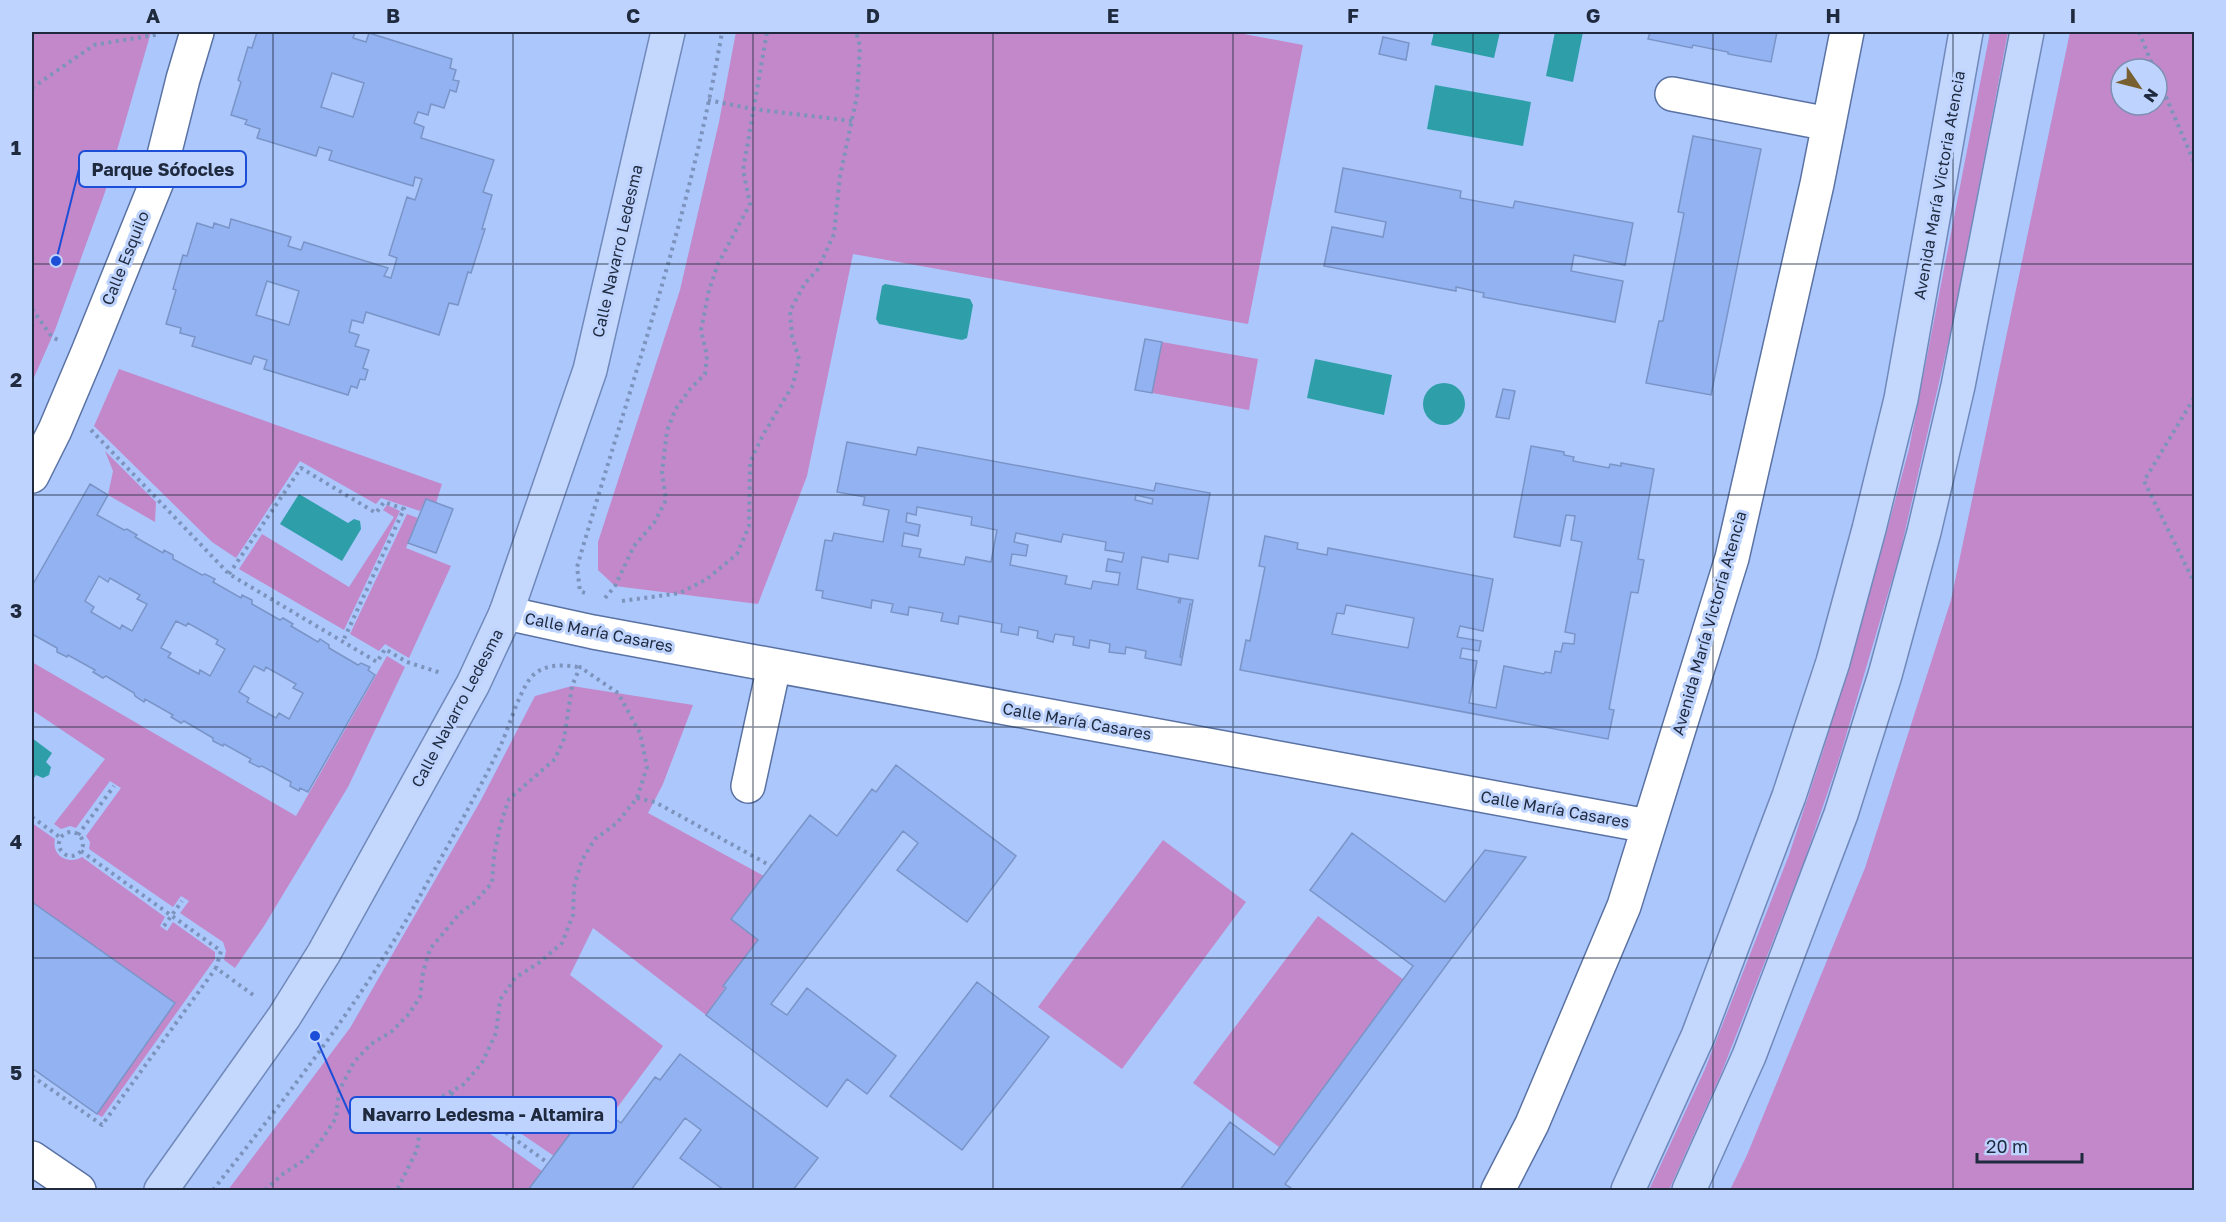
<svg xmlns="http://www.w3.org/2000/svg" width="2226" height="1222" viewBox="0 0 2226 1222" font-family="'Golos Text',sans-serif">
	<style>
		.green { fill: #c388c9; fill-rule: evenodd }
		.water { fill: #2e9fa8 }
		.building { fill: #92b2f1; stroke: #7a94c7; stroke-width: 1.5; fill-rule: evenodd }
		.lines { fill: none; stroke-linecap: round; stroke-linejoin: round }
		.minor-casing { stroke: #5a72a3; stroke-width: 36 }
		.major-casing { stroke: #7089ba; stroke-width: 36 }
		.path { stroke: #7c93bc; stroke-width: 4; stroke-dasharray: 3 4.5; stroke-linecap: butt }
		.minor { stroke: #fff; stroke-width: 33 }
		.major { stroke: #c4d7fd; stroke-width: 33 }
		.grid { fill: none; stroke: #1f2a3e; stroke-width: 1.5; stroke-opacity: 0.55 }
		.labels { text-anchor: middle; stroke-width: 6; stroke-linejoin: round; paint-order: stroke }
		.street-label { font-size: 16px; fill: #1f2a3e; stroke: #bed4ff }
		.leader { fill: none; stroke: #1d4ed8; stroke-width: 2 }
		.callout-dot { fill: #1d4ed8; stroke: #bed4ff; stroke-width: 2 }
		.callout { fill: #bed4ff; stroke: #1d4ed8; stroke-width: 2 }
		.callout-label { font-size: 18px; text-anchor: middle; font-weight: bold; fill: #1f2a3e }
		.neatline { fill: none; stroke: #1f2a3e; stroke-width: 2 }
		.grid-label { font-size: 20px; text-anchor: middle; font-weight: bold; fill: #1f2a3e }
	</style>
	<rect width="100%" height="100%" fill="#abc7fc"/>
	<path class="green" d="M 32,32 L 151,32 L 105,192 L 55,330 L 32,382 Z
		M 736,32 L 1233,32 L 1303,45 L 1248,324 L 853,254 L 807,476 L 758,604 L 615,586 L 598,570 L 598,542 L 680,290 L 719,122 Z
		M 1990,32 L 2008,32 L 1954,317 L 1900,553 L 1840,756 L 1805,859 L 1721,1074 L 1669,1190 L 1649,1190 L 1705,1069 L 1789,855 L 1823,751 L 1882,549 L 1909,449 Z
		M 2070,32 L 2194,32 L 2194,1190 L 1730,1190 L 1747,1155 L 1865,868 L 1951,600 ZM 2121,69 L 2157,69 L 2157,105 L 2121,105 Z
		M 1162,342 L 1258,359 L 1249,410 L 1152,393 Z
		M 119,369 L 442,484 L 436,503 L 426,499 L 420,511 L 381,498 L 376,504 L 300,461 L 236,558 L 212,542 L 94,426 Z
		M 105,451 L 156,502 L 155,522 L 108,495 L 113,471 Z
		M 387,505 L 400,511 L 344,630 L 239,569 L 262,534 L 349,587 L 394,517 L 383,510 Z
		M 407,514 L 418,518 L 406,548 L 451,566 L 409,658 L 385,644 L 379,651 L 350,634 Z
		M 387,656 L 405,667 L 348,787 L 264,926 L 235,968 L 224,960 L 226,951 L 223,942 L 180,913 L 189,901 L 181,896 L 173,907 L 89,849 L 90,842 L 86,836 L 121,788 L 110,781 L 76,828 L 70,826 L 61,829 L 54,824 L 105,759 L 32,710 L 32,662 L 296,816 Z
		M 572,686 L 693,705 L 663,784 L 648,813 L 764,876 L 758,940 L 706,1015 L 593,928 L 570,975 L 663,1046 L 611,1116 L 593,1103 L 554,1156 L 492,1114 L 482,1128 L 542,1171 L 528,1190 L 228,1190 L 350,1028 L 481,800 L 535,696 Z
		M 32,823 L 55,839 C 51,856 69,865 82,857 L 165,917 L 160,926 L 167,931 L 173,922 L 215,952 L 215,959 L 102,1117 L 97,1114 L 175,1003 L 32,902 Z
		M 1163,840 L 1246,902 L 1122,1069 L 1038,1007 Z
		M 1318,916 L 1404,980 L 1279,1147 L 1193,1083 Z"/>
	<path class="water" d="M 1434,32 L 1500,32 L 1494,58 L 1431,45 Z
		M 1555,32 L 1583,32 L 1573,82 L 1546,76 Z
		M 1435,85 L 1531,102 L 1523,146 L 1427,129 Z
		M 885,284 L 970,299 L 973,305 L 967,338 L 962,340 L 879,324 L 876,319 L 882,286 Z
		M 1315,359 L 1392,375 L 1384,415 L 1307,398 Z
		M1423 404a21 21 0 1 1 42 0a21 21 0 1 1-42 0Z
		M 299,494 L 348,523 L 354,519 L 360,521 L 361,529 L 342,561 L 280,524 Z
		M 32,738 L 52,753 L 46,762 L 51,767 L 49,775 L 43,778 L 36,775 L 32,781 Z"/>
	<path class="building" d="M 257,32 L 355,32 L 353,38 L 366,42 L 369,33 L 452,59 L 450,68 L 456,70 L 453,80 L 459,81 L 456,92 L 450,90 L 444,108 L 431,104 L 428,115 L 418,112 L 414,123 L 424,127 L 421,138 L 494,160 L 483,192 L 492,195 L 482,229 L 485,229 L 471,273 L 468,272 L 458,305 L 449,303 L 439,335 L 366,312 L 363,323 L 352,320 L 349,332 L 359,335 L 355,346 L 369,350 L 363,368 L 368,370 L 365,380 L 360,379 L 357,388 L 351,386 L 348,395 L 264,369 L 267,360 L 254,356 L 251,364 L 192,346 L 195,337 L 180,333 L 181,328 L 166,324 L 176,290 L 173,289 L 183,255 L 187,256 L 197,223 L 213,228 L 214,223 L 229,228 L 231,219 L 291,237 L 288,246 L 301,250 L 304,242 L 388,268 L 384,276 L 391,278 L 397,258 L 389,255 L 407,197 L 415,200 L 422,179 L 415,177 L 413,186 L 329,160 L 332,151 L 319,147 L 316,156 L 257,138 L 260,129 L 245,124 L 247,120 L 231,115 L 241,82 L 238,80 L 248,47 L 252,48 ZM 332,73 L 364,83 L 353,117 L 321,107 ZM 267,281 L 299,291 L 289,325 L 256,315 Z
		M 1650,32 L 1777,32 L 1771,62 L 1728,54 L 1728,52 L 1693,45 L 1692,48 L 1648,39 Z
		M 1383,37 L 1409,43 L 1406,60 L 1379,54 Z
		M 1693,136 L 1761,149 L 1711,395 L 1646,383 L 1659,321 L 1663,321 L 1684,213 L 1678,212 Z
		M 1343,168 L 1461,191 L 1460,198 L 1513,208 L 1515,201 L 1633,223 L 1625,265 L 1574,255 L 1571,271 L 1623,281 L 1615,322 L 1483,297 L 1484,293 L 1456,287 L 1456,291 L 1324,266 L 1332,227 L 1383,237 L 1386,222 L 1335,212 Z
		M 1145,339 L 1162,342 L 1152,393 L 1135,390 Z
		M 1503,389 L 1515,391 L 1509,419 L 1496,417 Z
		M 847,442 L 916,455 L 918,447 L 1154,491 L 1156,483 L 1210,493 L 1198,559 L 1169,554 L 1168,562 L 1142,557 L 1137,589 L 1180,598 L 1178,602 L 1180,603 L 1181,598 L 1193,600 L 1181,665 L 1145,658 L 1146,651 L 1126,647 L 1125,654 L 1109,652 L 1110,644 L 1090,640 L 1089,648 L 1073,645 L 1074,637 L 1055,634 L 1053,642 L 1037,638 L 1038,631 L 1019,627 L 1018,635 L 1001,632 L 1002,624 L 980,620 L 959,616 L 958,624 L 941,621 L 943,613 L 909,607 L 908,615 L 891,612 L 893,604 L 872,600 L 871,608 L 822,598 L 823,591 L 816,590 L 825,540 L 832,541 L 834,533 L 883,542 L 889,510 L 863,505 L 865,497 L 837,492 ZM 1136,495 L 1153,499 L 1152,504 L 1135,500 ZM 917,507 L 972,517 L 971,525 L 997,530 L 991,562 L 966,557 L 964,565 L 919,557 L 921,549 L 902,546 L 904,533 L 918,536 L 920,525 L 906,522 L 907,513 L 916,515 ZM 1016,533 L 1061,542 L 1063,534 L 1106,542 L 1105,550 L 1124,553 L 1122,562 L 1108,559 L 1106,571 L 1120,573 L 1118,585 L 1093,581 L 1091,589 L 1065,584 L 1067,576 L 1010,565 L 1012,554 L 1026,556 L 1028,545 L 1014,542 ZM 1190,604 L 1192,605 L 1182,657 L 1180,657 Z
		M 1531,446 L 1564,452 L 1564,455 L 1574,457 L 1573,461 L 1609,468 L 1610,464 L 1621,466 L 1621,463 L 1654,469 L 1638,559 L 1644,560 L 1638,593 L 1631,592 L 1609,709 L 1614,710 L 1608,739 L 1240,670 L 1246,640 L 1250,641 L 1265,567 L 1259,566 L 1265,536 L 1298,543 L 1297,549 L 1327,555 L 1328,548 L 1493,579 L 1483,631 L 1460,626 L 1457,637 L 1481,641 L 1479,651 L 1462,648 L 1460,658 L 1477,661 L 1469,703 L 1496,708 L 1504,666 L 1544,674 L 1545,672 L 1551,673 L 1555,651 L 1561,652 L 1563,643 L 1574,644 L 1575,634 L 1565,632 L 1582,542 L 1571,540 L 1575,516 L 1566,515 L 1560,546 L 1514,537 ZM 1346,605 L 1414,618 L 1408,648 L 1332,634 L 1337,613 L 1344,614 Z
		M 90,484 L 108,495 L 97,515 L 124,530 L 127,529 L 137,535 L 135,537 L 163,553 L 164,550 L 173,555 L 173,559 L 202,575 L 205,574 L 215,579 L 213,582 L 241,598 L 242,595 L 252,600 L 252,604 L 280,620 L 283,618 L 293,624 L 291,626 L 318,642 L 320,639 L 329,645 L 329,648 L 358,665 L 361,663 L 370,667 L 368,670 L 375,675 L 308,792 L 300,788 L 299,791 L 290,786 L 291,782 L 262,766 L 259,767 L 249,762 L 251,759 L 224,744 L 223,746 L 213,741 L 213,738 L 184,721 L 181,723 L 171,717 L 173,715 L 145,699 L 144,702 L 135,696 L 134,693 L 106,676 L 103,678 L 93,672 L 95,670 L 68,655 L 67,657 L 57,652 L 57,648 L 32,634 L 32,586 ZM 99,576 L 108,582 L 110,578 L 140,595 L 137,599 L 147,604 L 132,631 L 122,625 L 120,629 L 91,612 L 94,607 L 85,601 ZM 176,621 L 186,626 L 188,623 L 218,640 L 216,644 L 225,649 L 210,676 L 200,670 L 199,674 L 168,657 L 171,653 L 161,648 ZM 254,666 L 264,671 L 266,667 L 296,684 L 293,688 L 303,693 L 289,719 L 279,713 L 276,718 L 247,702 L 249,698 L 239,692 Z
		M 426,499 L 453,509 L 436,553 L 408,543 Z
		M 896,765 L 1016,856 L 967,922 L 897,870 L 918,843 L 903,831 L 771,1004 L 787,1015 L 807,988 L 896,1056 L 867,1094 L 847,1079 L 827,1107 L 706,1015 L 726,988 L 723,986 L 758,940 L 731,919 L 771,866 L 810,815 L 837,836 L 872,789 L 876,792 Z
		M 1352,833 L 1445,902 L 1485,850 L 1526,857 L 1285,1184 L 1294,1190 L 1180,1190 L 1230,1122 L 1274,1155 L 1413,966 L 1310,890 Z
		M 32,902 L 175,1003 L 97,1114 L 32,1068 Z
		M 977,982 L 1049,1037 L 962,1150 L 890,1096 Z
		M 680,1054 L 818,1158 L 793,1190 L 724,1190 L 680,1158 L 701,1130 L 685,1118 L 631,1190 L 528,1190 L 593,1103 L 621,1123 L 655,1077 L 660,1080 Z"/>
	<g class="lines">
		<g class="minor-casing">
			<path id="minor" d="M 1672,94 L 1829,124
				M 32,476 L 55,430 L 88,352 L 158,179 L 183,79 L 197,32
				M 506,613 L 593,632 L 1648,826
				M 748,786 L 774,666
				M 32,1158 L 79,1190
				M 1498,1190 L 1532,1124 L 1624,906 L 1732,558 L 1817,184 L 1847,32"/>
		</g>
		<g class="major-casing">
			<path id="major" d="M 161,1190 L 284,1017 L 324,953 L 473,684 L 506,613 L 590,370 L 668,32
				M 1628,1190 L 1698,1036 L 1789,796 L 1833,662 L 1869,529 L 1901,399 L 1966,32
				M 1689,1190 L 1749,1056 L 1841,814 L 1885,675 L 1924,532 L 1958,386 L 2027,32"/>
		</g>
		<path class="path" d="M 2139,32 L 2154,69
			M 2157,76 L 2194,162
			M 32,88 L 94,45 L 160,34
			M 708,100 L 753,109 L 852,121
			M 32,309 L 52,337 L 58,340
			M 2194,398 L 2144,481 L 2194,582
			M 91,430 L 229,574 L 377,662 L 385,649 L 407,662 L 441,673
			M 229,574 L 301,468 L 376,513 L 384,502 L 404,509 L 343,641
			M 585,593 L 580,591 L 577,567 C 629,389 691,214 722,32
			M 605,598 L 615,586 L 634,546 L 654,523 L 666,500 L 662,472 L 667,431 L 675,410 L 690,389 L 705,374 L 707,356 L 701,330 L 709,290 L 718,264 L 750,204 L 743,170 L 767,32
			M 622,601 L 680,593 L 707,579 L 737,554 L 749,526 L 750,462 L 763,435 L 793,385 L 799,359 L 792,336 L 790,311 L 805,283 L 818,269 L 834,234 L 840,176 L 857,96 L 860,46 L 856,32
			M 637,798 L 655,802 L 771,866
			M 32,817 L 61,838
			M59 844a12 12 0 1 1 24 0a12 12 0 1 1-24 0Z
			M 78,835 L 114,786
			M 81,851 L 221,951 L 216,968 L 256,997
			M 164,926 L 182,901
			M 32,1076 L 102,1125 L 216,968
			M 451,1093 L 548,1163
			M 213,1190 C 287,1096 362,1001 420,896 C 447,847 475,798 500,747 C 509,727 517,698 529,680 C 540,664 561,664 578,667
			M 265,1190 L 283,1174 L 306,1159 L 320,1142 L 336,1118 L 339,1091 L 354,1062 L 371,1044 L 391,1032 L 409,1014 L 420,997 L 423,972 L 430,949 L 460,913 L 474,903 L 492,883 L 494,855 L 500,826 L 509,799 L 555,759 L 564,739 L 572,686 L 580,667 L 618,693 L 640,733 L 647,767 L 637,798 L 617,823 L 595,839 L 582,860 L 574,887 L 573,915 L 562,943 L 540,962 L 515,978 L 500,1000 L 496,1033 L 482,1063 L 464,1084 L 436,1100 L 421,1123 L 417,1150 L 398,1188 L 394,1190"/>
		<use href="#minor" class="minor"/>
		<use href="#major" class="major"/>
	</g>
	<path class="grid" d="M 273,32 L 273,1190M 513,32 L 513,1190M 753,32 L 753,1190M 993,32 L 993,1190M 1233,32 L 1233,1190M 1473,32 L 1473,1190M 1713,32 L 1713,1190M 1953,32 L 1953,1190M 32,264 L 2194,264M 32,495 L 2194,495M 32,727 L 2194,727M 32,958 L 2194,958"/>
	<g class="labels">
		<g class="street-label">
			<text transform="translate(1939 185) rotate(-80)" y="6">Avenida María Victoria Atencia</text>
			<text transform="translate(617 251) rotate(-77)" y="6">Calle Navarro Ledesma</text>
			<text transform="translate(125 258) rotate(-68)" y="6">Calle Esquilo</text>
			<text transform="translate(1709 623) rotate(-74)" y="6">Avenida María Victoria Atencia</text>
			<text transform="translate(599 632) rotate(11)" y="6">Calle María Casares</text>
			<text transform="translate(457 708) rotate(-62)" y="6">Calle Navarro Ledesma</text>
			<text transform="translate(1077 721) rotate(10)" y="6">Calle María Casares</text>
			<text transform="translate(1555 809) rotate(10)" y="6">Calle María Casares</text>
		</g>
	</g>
	<path class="leader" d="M56 261L79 169M315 1036L350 1115"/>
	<g class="callout-dot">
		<circle cx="56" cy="261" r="6"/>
		<circle cx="315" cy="1036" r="6"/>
	</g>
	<g class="callout">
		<rect x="79" y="151" width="167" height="36" rx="6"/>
		<rect x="350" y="1097" width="266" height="36" rx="6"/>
	</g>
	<g class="callout-label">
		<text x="163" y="176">Parque Sófocles</text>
		<text x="483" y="1121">Navarro Ledesma - Altamira</text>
	</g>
	<rect width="2226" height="1222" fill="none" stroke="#bed4ff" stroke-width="66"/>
	<g transform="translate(2139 87) rotate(125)"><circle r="28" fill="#bed4ff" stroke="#7e90b2" stroke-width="1.5"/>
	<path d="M0-4.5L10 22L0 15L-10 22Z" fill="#786031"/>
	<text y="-9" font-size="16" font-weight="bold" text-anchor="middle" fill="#1f2a3e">N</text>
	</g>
	<path d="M1977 1153v9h105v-9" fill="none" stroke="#1f2a3e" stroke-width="3"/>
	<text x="1986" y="1153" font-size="18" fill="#1f2a3e" stroke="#bed4ff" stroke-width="4.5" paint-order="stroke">20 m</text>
	<rect x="33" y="33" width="2160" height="1156" class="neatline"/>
	<g class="grid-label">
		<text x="153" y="23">A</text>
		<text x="393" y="23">B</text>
		<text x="633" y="23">C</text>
		<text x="873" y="23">D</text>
		<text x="1113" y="23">E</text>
		<text x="1353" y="23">F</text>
		<text x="1593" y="23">G</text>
		<text x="1833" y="23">H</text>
		<text x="2073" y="23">I</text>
		<text x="16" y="155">1</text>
		<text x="16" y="387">2</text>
		<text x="16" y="618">3</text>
		<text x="16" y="849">4</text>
		<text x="16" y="1080">5</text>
	</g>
</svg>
